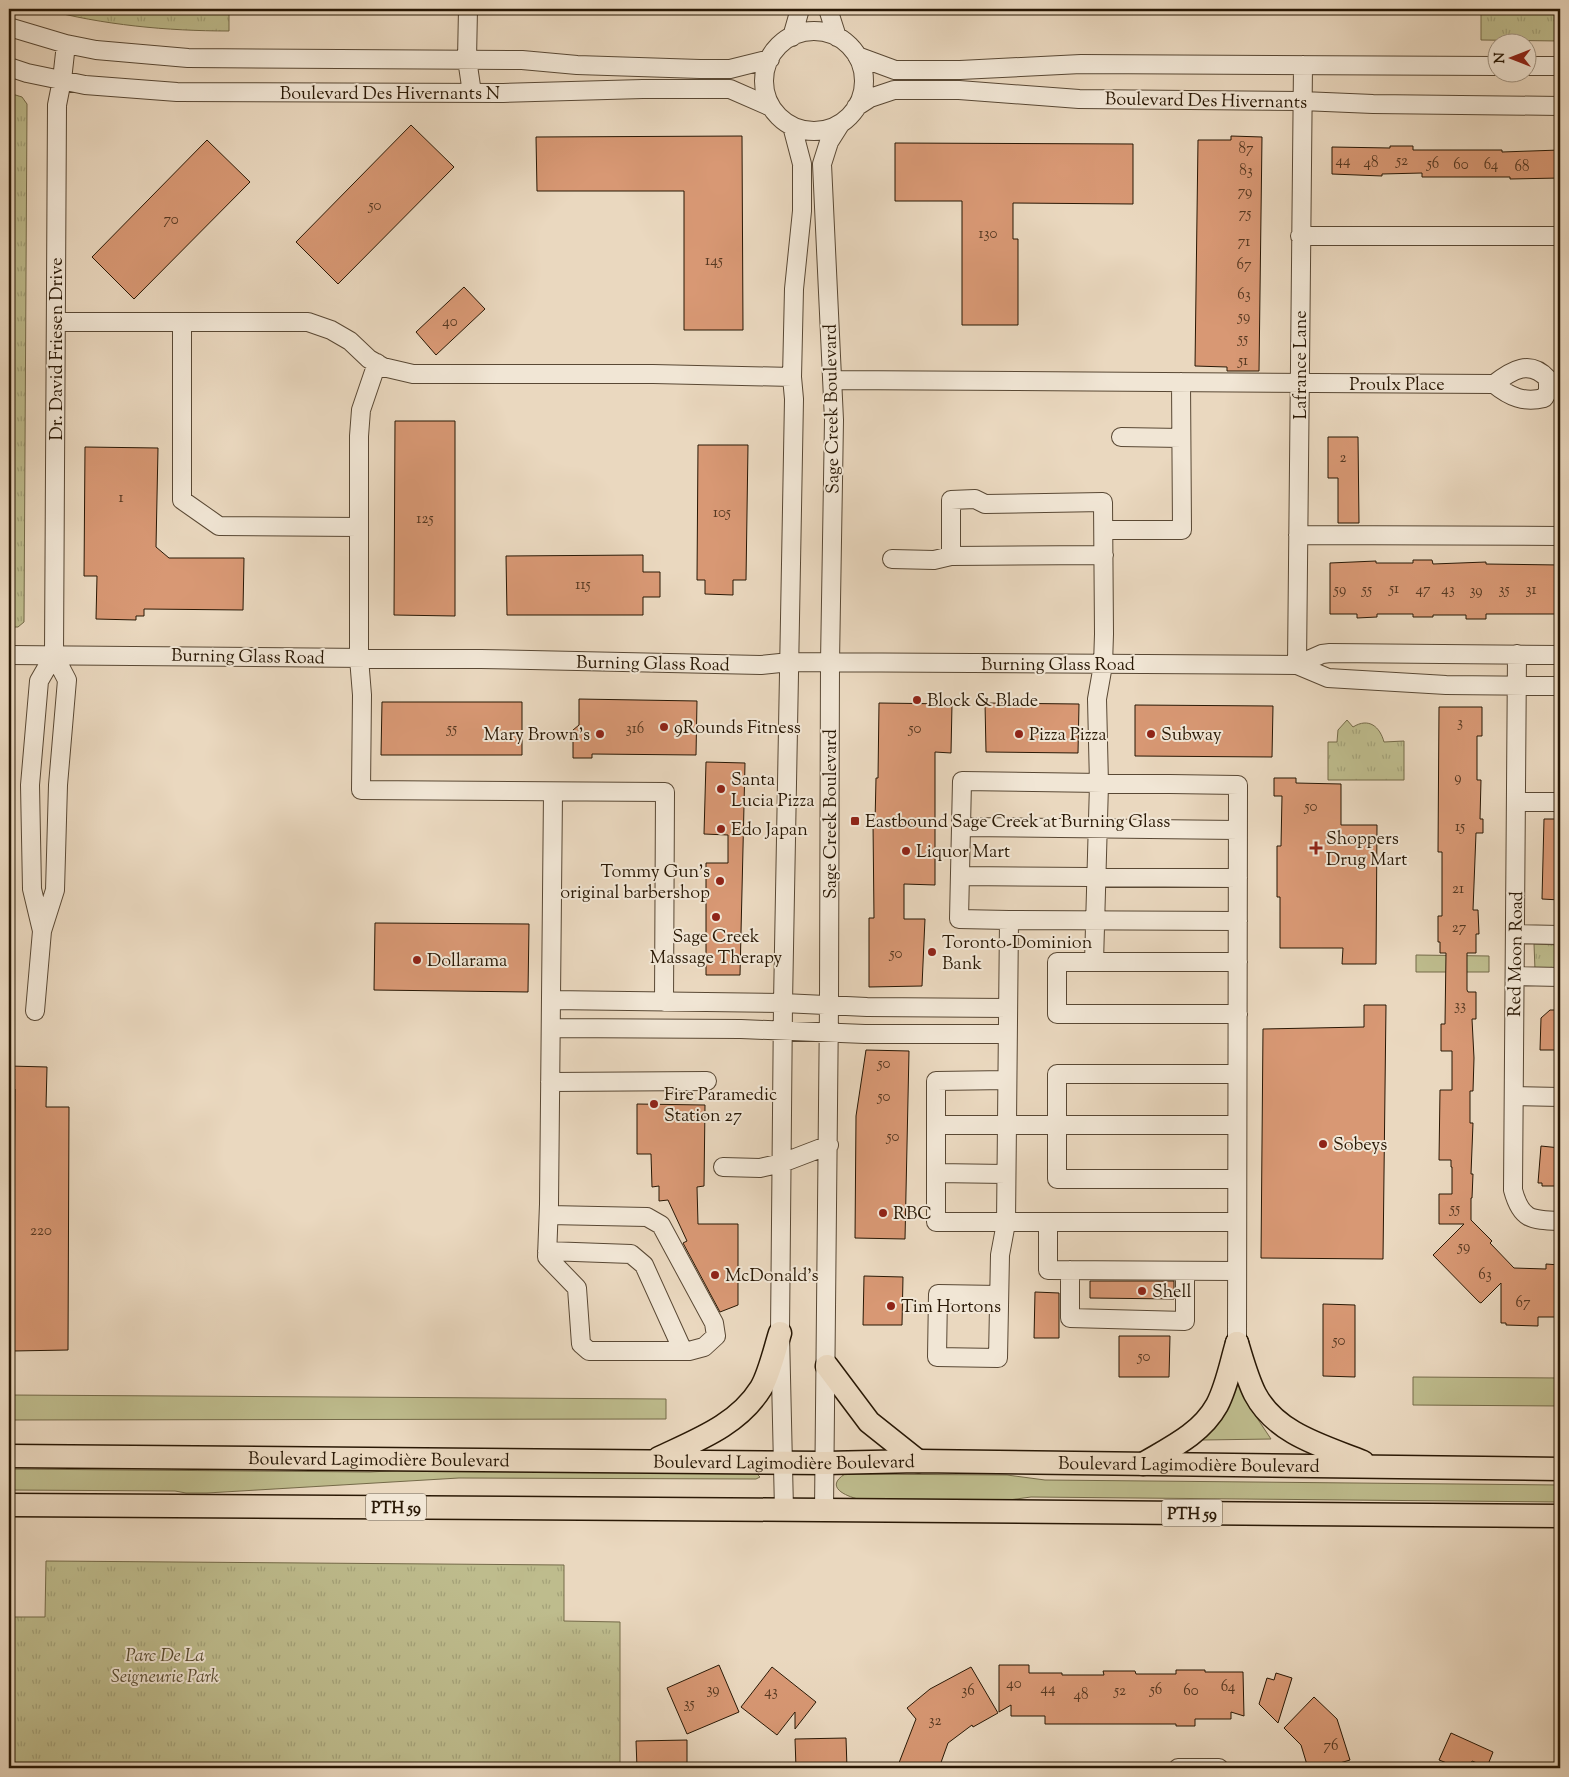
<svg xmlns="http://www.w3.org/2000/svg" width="1569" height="1777" viewBox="0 0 1569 1777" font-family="'Sorts Mill Goudy',serif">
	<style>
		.grass { fill: #bebc8d; stroke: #746a49 }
		.park { fill: url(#park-tufts); stroke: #746a49 }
		.building { fill: #d89874; stroke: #291805 }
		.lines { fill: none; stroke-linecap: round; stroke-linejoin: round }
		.minor-casing { stroke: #594834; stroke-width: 20 }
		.major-casing { stroke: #291805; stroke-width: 25 }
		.minor { stroke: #f1e6d5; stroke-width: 18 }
		.major { stroke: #ead8bf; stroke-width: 22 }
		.poi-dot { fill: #8f2418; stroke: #f1e6d5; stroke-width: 2 }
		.labels { text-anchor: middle; stroke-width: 4; stroke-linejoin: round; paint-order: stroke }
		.number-label { font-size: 15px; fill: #553821 }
		.shield { fill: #f1e6d5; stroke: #655643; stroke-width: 1 }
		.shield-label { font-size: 16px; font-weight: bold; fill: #291805 }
		.street-label { font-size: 18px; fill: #291805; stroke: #f1e6d5 }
		.poi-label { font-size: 18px; fill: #291805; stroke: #f1e6d5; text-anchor: start }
		.park-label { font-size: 18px; font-style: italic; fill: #56492e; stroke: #f1e6d5 }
	</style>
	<defs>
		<pattern id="park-tufts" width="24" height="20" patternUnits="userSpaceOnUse" patternTransform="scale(1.25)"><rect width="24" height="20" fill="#bebc8d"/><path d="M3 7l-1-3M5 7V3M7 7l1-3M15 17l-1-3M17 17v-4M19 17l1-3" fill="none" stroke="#a3a178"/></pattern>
	</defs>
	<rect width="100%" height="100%" fill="#ead8bf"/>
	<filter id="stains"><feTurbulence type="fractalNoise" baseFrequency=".004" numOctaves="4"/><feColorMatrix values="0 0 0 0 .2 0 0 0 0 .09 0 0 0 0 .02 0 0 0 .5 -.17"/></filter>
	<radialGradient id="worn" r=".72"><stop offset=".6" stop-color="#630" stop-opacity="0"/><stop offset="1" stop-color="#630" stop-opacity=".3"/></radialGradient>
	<path class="grass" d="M 1416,955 L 1489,956 L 1489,972 L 1416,972 Z
		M 1237,1376 L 1247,1403 L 1271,1439 L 1203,1440 L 1227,1411 L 1234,1392 Z
		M 1413,1377 L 1560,1378 L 1560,1406 L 1413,1405 Z
		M 9,1395 L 666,1399 L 666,1419 L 9,1420 Z
		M 9,1469 L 370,1472 L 406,1470 L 757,1474 L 760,1477 L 756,1479 L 459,1478 L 207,1493 L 186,1493 L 175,1491 L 9,1490 Z
		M 845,1474 L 1007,1475 L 1045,1480 L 1560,1485 L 1560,1502 L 1031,1497 L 1009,1500 L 858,1499 C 846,1496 824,1487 845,1474 Z"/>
	<path class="park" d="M 43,9 L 229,9 L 229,31 C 167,31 103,25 43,9 Z
		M 1481,9 L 1560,9 L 1560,41 L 1481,40 Z
		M 9,93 L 22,97 L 27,104 L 24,622 L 18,627 L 9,627 Z
		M 1347,720 L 1353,727 C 1369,717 1380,727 1384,742 L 1404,741 L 1404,780 L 1328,780 L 1328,742 L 1337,742 L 1338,730 Z
		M 1534,944 L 1560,945 L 1560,970 L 1535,970 Z
		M 46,1561 L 564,1565 L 564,1621 L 620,1622 L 620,1768 L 9,1768 L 9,1617 L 45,1617 Z"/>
	<path class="building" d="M 411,125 L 454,167 L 338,284 L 296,242 Z
		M 742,136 L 743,330 L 684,330 L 684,191 L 537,191 L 536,137 Z
		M 1231,136 L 1262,137 L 1259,371 L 1227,371 L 1227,367 L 1195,366 L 1198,140 L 1231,140 Z
		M 207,140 L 250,182 L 134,299 L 92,257 Z
		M 895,143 L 1133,144 L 1133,204 L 1013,203 L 1013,239 L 1018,239 L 1018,325 L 962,325 L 962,201 L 895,201 Z
		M 1390,146 L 1413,146 L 1413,150 L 1502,150 L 1502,152 L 1560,150 L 1560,178 L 1510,179 L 1510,177 L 1422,177 L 1422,173 L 1382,174 L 1382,176 L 1332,174 L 1332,147 L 1390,148 Z
		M 464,287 L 485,309 L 436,355 L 416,332 Z
		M 395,421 L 455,421 L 455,616 L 394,615 Z
		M 1328,437 L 1358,437 L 1359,523 L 1338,523 L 1338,478 L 1328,478 Z
		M 698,445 L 748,445 L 746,580 L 733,580 L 733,595 L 705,594 L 705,580 L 697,580 Z
		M 85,447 L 158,448 L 156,547 L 169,558 L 244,558 L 243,610 L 144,609 L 144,616 L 136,616 L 136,620 L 96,619 L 97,576 L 84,576 Z
		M 643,555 L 643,572 L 660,572 L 660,597 L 643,597 L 643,615 L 507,615 L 506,556 Z
		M 1413,560 L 1432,560 L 1433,564 L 1486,562 L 1486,564 L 1560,565 L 1560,614 L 1486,614 L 1486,619 L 1466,619 L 1466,615 L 1433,615 L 1433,617 L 1413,617 L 1413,614 L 1377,614 L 1377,617 L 1357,618 L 1357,614 L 1330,614 L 1330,563 L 1376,561 L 1376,563 L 1413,563 Z
		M 579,699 L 697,701 L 696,755 L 592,754 L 592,758 L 573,758 L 573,730 L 579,725 Z
		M 382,702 L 522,702 L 522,755 L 381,755 Z
		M 879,703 L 952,704 L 951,753 L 935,752 L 935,885 L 904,884 L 904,919 L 925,919 L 922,986 L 869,987 L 869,918 L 874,918 L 873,823 L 875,823 L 876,778 L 878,778 Z
		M 985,703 L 1079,704 L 1078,753 L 986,752 Z
		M 1135,705 L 1273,706 L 1272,757 L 1135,756 Z
		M 1439,707 L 1482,707 L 1482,736 L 1477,736 L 1477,780 L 1481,780 L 1480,819 L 1483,819 L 1483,833 L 1476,833 L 1473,910 L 1478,910 L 1479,934 L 1476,934 L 1476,953 L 1467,953 L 1467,990 L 1468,992 L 1476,992 L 1476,1019 L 1472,1019 L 1474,1058 L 1473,1091 L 1470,1091 L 1470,1123 L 1473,1123 L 1471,1174 L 1473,1174 L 1472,1198 L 1471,1198 L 1471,1220 L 1492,1241 L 1490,1243 L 1514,1268 L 1546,1269 L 1546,1264 L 1560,1265 L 1560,1317 L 1538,1317 L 1538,1326 L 1506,1325 L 1506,1323 L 1501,1323 L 1501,1283 L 1481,1303 L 1479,1302 L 1433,1255 L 1464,1224 L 1439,1224 L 1439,1194 L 1452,1194 L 1452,1167 L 1451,1167 L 1451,1160 L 1439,1160 L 1440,1090 L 1452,1090 L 1452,1051 L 1441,1051 L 1441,1024 L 1445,1024 L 1446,953 L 1440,953 L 1440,942 L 1438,942 L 1438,916 L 1442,916 L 1442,852 L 1438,852 Z
		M 706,762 L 745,763 L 740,975 L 706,975 L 706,863 L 728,863 L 728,835 L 704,834 Z
		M 1274,778 L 1296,778 L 1296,783 L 1341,784 L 1341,825 L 1377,825 L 1376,964 L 1342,964 L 1343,948 L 1280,948 L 1280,897 L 1277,897 L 1277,846 L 1281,846 L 1282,796 L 1274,796 Z
		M 1544,819 L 1560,819 L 1560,900 L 1542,899 Z
		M 375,923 L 529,924 L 528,992 L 374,990 Z
		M 1364,1005 L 1386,1005 L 1383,1259 L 1261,1258 L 1263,1029 L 1364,1027 Z
		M 1550,1010 L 1560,1010 L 1560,1050 L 1540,1050 L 1541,1018 Z
		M 866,1050 L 909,1051 L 905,1239 L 855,1238 L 856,1116 Z
		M 9,1066 L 47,1067 L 46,1107 L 69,1107 L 68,1350 L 13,1351 L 15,1089 L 9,1089 Z
		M 637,1104 L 705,1105 L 704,1186 L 697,1187 L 698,1224 L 738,1224 L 738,1305 L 720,1312 L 683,1243 L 687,1241 L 668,1200 L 659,1201 L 659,1186 L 652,1187 L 651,1154 L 637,1154 Z
		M 1541,1146 L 1560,1148 L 1560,1186 L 1542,1186 L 1542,1183 L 1538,1183 Z
		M 864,1276 L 903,1277 L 902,1325 L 863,1325 Z
		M 1090,1281 L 1174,1281 L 1174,1299 L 1090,1298 Z
		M 1035,1292 L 1059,1293 L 1059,1338 L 1034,1338 Z
		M 1323,1304 L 1355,1305 L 1355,1377 L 1323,1376 Z
		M 1119,1336 L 1170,1336 L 1169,1377 L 1119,1377 Z
		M 719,1665 L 739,1712 L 687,1734 L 667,1688 Z
		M 999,1665 L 1029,1665 L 1029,1673 L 1062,1673 L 1062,1675 L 1104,1675 L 1103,1671 L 1135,1671 L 1136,1674 L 1176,1674 L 1176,1670 L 1205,1670 L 1205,1672 L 1243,1672 L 1244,1716 L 1231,1712 L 1231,1719 L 1195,1719 L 1195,1726 L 1176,1726 L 1176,1724 L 1045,1724 L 1045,1716 L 1011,1716 L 1011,1705 L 999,1712 Z
		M 772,1667 L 816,1702 L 795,1729 L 795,1712 L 777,1735 L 741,1707 Z
		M 971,1667 L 998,1713 L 973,1727 L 972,1725 L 948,1743 L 939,1768 L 897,1768 L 916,1719 L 907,1708 L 930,1689 Z
		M 1276,1673 L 1292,1678 L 1278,1723 L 1259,1704 L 1267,1678 L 1274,1680 Z
		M 1314,1697 L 1337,1719 L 1350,1760 L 1323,1768 L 1308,1768 L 1301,1745 L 1284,1728 Z
		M 1451,1733 L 1493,1752 L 1487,1767 L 1472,1761 L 1469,1768 L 1460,1768 L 1439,1760 Z
		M 846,1738 L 847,1768 L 796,1768 L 795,1739 Z
		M 687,1740 L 687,1768 L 637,1768 L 636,1741 Z"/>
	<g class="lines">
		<g class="minor-casing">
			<path id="minor" d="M 468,9 L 467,59 L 472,93
				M 828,9 L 837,37
				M 9,27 L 66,44 L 96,50 L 188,58 L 522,60 L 577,65 L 700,69 L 730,69 L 770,59
				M764 81a50 50 0 1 1 100 0a50 50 0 1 1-100 0Z
				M 792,37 L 800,9
				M 857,56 L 895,70 L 960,70 L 1081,64 L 1496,66
				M 1526,66 L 1560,66
				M 9,67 L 27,73 L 85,85 L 177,92 L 503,93 L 643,89 L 730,89 L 771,107
				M 856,107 L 870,98 L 894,90 L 959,90 L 1079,99 L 1302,101 L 1373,104 L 1560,106
				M 1300,236 L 1560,236
				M 56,322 L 308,322 L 331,330 L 350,341 L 369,359 L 383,367 L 413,374 L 653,374 L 792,377
				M 182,322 L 182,500 L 219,526 L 359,527 L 359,658 L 362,695 L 361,790 L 665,792 L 664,1002
				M 832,380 L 1494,384 C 1512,370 1530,359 1548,379 L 1548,391 L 1544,398 C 1524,403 1510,397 1494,384
				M 1121,437 L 1181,438
				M 359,527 L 359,436 L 361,410 L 377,363
				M 1104,530 L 1182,530 L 1181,382
				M 1298,535 L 1560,536
				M 892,559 L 934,560 L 951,556
				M 1517,654 L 1513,1190 C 1521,1220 1531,1220 1560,1221
				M 9,655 L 481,659 L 761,665 L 790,662 L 1297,665 L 1303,65
				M 1560,655 L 1330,653 L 1322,654 L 1297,665 L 1328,678 L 1446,685 L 1560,686
				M 1516,802 L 1560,802
				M 961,827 L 1238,830
				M 960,876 L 1238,878
				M 1009,920 L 1238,921
				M 42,931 L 32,889 L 30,785 L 39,681 L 54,655
				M 1515,934 L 1560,935
				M 1094,962 L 1099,784 L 1097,699 L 1103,665 L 1104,634 L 1103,502 L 985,504 L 975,499 L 951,500 L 951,556 L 1104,555
				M 1238,962 L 1057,962 L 1057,1014 L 1238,1014
				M 1515,976 L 1560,977
				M 551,1000 L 783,1003 L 867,1007 L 1008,1008
				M 35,1011 L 42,931 L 55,890 L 58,785 L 67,680 L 54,655 L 57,105 L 62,80 L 66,44
				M 551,1028 L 741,1029 L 865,1034 L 1007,1034
				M 1007,1080 L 936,1081 L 936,1222 L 1237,1222
				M 550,1082 L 707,1081
				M 1514,1096 L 1560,1097
				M 936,1125 L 1237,1125
				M 723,1167 L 760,1168 L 782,1163 L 829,1145
				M 936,1173 L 1006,1174
				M 1237,1179 L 1057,1179 L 1057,1074 L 1237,1074
				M 549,1215 L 647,1217 L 661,1225 L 714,1323 L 716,1336 L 704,1347 L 689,1351 L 589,1351 L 581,1344 L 577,1288 L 547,1257 L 549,1204 L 553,792
				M 1048,1223 L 1048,1270 L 1237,1271
				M 547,1251 L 631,1254 L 644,1265 L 683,1351
				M 1070,1270 L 1070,1318 L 1185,1321 L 1185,1271
				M 999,1295 L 938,1294 L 937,1357 L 998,1358 L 1000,1255 L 1006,1223 L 1009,920 L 959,919 L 962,781 L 1238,785 L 1237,1343
				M 784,1510 L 780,1333 L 783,1003 L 794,399 L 792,377 L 794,289 L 802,211 L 802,164 L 792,126
				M 824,1510 L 829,1005 L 830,662 L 834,420 L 822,164 L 829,142 L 841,123
				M 1178,1768 L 1219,1768"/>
		</g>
		<g class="major-casing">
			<g id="major">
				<path d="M 1237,1343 C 1242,1359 1247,1378 1255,1394 C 1276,1434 1323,1446 1363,1462"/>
				<path d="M 827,1366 L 869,1422 L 918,1461"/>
				<path id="s1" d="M 9,1456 L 825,1463 L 918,1461 L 1560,1469"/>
				<path d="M 659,1458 C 697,1440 738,1425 761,1388 C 769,1375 775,1349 780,1333"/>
				<path d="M 1143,1464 C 1170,1448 1201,1434 1217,1405 C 1227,1386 1231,1363 1237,1343"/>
				<path d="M 9,1505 L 824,1510 L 1560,1516"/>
			</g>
		</g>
		<use href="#minor" class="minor"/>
		<use href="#major" class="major"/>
	</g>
	<g class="poi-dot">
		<circle cx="917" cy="700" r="5"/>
		<circle cx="664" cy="727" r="5"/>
		<circle cx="600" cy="734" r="5"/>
		<circle cx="1019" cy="734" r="5"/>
		<circle cx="1151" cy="734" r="5"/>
		<circle cx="721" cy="789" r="5"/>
		<rect x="850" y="816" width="10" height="10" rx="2.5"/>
		<circle cx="721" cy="829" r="5"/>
		<path d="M1313.5 840.5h5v5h5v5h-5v5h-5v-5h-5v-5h5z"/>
		<circle cx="906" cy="851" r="5"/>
		<circle cx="720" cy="881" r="5"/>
		<circle cx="716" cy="917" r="5"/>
		<circle cx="932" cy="952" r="5"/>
		<circle cx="417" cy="960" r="5"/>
		<circle cx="654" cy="1104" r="5"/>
		<circle cx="1323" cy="1144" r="5"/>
		<circle cx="883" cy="1213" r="5"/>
		<circle cx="715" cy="1275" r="5"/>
		<circle cx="1142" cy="1291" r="5"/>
		<circle cx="891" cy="1306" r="5"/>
	</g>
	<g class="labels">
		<g class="number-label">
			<text x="1246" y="153">87</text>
			<text x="1343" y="165">44</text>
			<text x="1402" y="165">52</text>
			<text x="1371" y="167">48</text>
			<text x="1433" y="168">56</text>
			<text x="1461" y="169">60</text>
			<text x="1491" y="169">64</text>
			<text x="1522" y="171">68</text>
			<text x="1246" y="175">83</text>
			<text x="1245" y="196">79</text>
			<text x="375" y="210">50</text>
			<text x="1245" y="218">75</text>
			<text x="171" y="224">70</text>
			<text x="988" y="238">130</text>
			<text x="1244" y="246">71</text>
			<text x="714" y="265">145</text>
			<text x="1244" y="269">67</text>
			<text x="1244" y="299">63</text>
			<text x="1244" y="321">59</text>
			<text x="450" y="326">40</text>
			<text x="1243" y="343">55</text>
			<text x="1243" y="365">51</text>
			<text x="1343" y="462">2</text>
			<text x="121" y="502">1</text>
			<text x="722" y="517">105</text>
			<text x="425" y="523">125</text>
			<text x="583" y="589">115</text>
			<text x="1394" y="593">51</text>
			<text x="1340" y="594">59</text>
			<text x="1367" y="594">55</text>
			<text x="1423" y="594">47</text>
			<text x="1448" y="594">43</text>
			<text x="1504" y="594">35</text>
			<text x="1531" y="594">31</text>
			<text x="1476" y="595">39</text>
			<text x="1460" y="727">3</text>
			<text x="452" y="733">55</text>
			<text x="635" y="733">316</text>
			<text x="915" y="733">50</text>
			<text x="1458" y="782">9</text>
			<text x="1311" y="811">50</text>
			<text x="1460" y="831">15</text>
			<text x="1458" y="893">21</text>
			<text x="1459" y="932">27</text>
			<text x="896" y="958">50</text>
			<text x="1460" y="1010">33</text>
			<text x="884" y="1068">50</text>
			<text x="884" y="1101">50</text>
			<text x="893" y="1141">50</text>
			<text x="1455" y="1213">55</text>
			<text x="41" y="1235">220</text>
			<text x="1464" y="1251">59</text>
			<text x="1485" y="1279">63</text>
			<text x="1523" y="1307">67</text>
			<text x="1339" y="1345">50</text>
			<text x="1144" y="1361">50</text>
			<text x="1014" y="1688">40</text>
			<text x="1228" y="1691">64</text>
			<text x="1048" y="1693">44</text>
			<text x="713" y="1694">39</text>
			<text x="1156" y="1694">56</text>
			<text x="968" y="1695">36</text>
			<text x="1120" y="1695">52</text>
			<text x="1191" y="1695">60</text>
			<text x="771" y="1696">43</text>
			<text x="1081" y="1699">48</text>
			<text x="689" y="1708">35</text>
			<text x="935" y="1725">32</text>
			<text x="1331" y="1750">76</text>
		</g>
		<g class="shield">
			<rect x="366" y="1493.5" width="60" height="27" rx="4"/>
			<rect x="1162" y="1499.5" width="60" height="27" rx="4"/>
		</g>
		<g class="shield-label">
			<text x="396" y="1513">PTH 59</text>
			<text x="1192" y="1519">PTH 59</text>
		</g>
		<g class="street-label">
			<text x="390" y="99">Boulevard Des Hivernants N</text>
			<text transform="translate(1206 100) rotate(1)" y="6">Boulevard Des Hivernants</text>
			<text transform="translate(56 349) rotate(-90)" y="6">Dr. David Friesen Drive</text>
			<text transform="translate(1300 365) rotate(-90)" y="6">Lafrance Lane</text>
			<text x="1397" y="390">Proulx Place</text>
			<text transform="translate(831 409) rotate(-91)" y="6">Sage Creek Boulevard</text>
			<text transform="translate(248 656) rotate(1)" y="6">Burning Glass Road</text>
			<text transform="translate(653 663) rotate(1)" y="6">Burning Glass Road</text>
			<text x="1058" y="670">Burning Glass Road</text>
			<text transform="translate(830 814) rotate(-90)" y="6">Sage Creek Boulevard</text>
			<text transform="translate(1515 954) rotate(-89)" y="6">Red Moon Road</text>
			<text dy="6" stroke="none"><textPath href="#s1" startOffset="370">Boulevard Lagimodière Boulevard</textPath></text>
			<text dy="6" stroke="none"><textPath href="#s1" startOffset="775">Boulevard Lagimodière Boulevard</textPath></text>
			<text dy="6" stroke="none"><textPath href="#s1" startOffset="1180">Boulevard Lagimodière Boulevard</textPath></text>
		</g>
		<g class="poi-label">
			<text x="927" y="706">Block &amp; Blade</text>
			<text x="674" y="733">9Rounds Fitness</text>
			<text x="590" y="740" text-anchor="end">Mary Brown's</text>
			<text x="1029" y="740">Pizza Pizza</text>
			<text x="1161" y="740">Subway</text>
			<text x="731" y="785">Santa<tspan x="731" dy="21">Lucia Pizza</tspan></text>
			<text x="865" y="827">Eastbound Sage Creek at Burning Glass</text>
			<text x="731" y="835">Edo Japan</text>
			<text x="1326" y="844">Shoppers<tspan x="1326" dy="21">Drug Mart</tspan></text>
			<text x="916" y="857">Liquor Mart</text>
			<text x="710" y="877" text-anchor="end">Tommy Gun's<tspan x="710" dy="21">original barbershop</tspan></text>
			<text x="716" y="942" text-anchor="middle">Sage Creek<tspan x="716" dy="21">Massage Therapy</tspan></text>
			<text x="942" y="948">Toronto-Dominion<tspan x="942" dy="21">Bank</tspan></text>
			<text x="427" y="966">Dollarama</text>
			<text x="664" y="1100">Fire Paramedic<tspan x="664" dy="21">Station 27</tspan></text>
			<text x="1333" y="1150">Sobeys</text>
			<text x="893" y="1219">RBC</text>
			<text x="725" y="1281">McDonald's</text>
			<text x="1152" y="1297">Shell</text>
			<text x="901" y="1312">Tim Hortons</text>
		</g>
		<g class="park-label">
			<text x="165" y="1661">Parc De La<tspan x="165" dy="21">Seigneurie Park</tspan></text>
		</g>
	</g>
	<rect width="1569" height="1777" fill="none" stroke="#ead8bf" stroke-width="30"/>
	<rect x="10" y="10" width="1549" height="1757" fill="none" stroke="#291805" stroke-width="2.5"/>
	<rect x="15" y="15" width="1539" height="1747" fill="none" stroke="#291805"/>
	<g transform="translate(1512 58) rotate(270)"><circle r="24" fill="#f1e6d5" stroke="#a19482"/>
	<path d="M0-4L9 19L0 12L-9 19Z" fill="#8f2418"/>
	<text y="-8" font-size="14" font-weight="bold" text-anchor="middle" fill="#291805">N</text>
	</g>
	<rect width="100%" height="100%" filter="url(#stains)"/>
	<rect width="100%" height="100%" fill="url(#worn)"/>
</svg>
